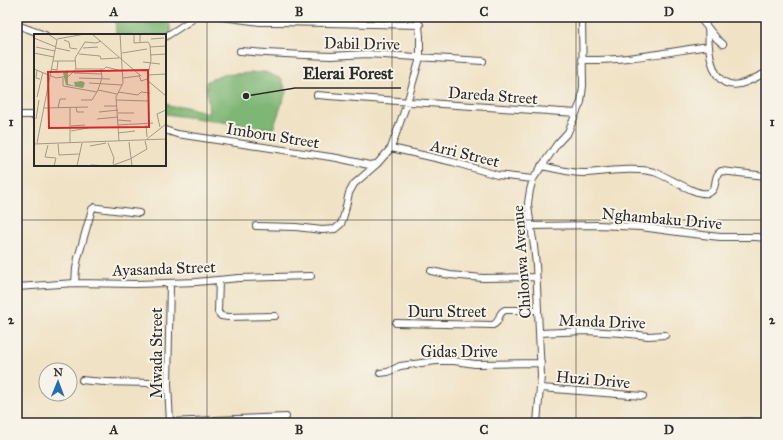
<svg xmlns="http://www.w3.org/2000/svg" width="783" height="440" viewBox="0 0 783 440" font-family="'IM FELL Great Primer',serif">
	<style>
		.forest { fill: #7eb674; stroke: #547050 }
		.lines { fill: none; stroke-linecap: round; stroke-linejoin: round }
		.street-casing { stroke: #494642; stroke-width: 8 }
		.secondary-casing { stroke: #494642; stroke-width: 10 }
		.street { stroke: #fff; stroke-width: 6 }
		.secondary { stroke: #f9e7c3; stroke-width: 9 }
		.grid { fill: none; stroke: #2b2b2b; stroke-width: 1; stroke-opacity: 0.55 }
		.labels { text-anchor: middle; stroke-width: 4; stroke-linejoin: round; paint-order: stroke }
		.street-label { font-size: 16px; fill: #2b2b2b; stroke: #f7f3e8 }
		.inset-road { fill: none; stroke: #a19987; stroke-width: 1 }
		.view { fill: #d62828; fill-opacity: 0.15; stroke: #d62828; stroke-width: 2 }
		.inset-edge { fill: none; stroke: #2b2b2b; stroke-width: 2 }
		.leader { fill: none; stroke: #2b2b2b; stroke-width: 1.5 }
		.callout-dot { fill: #2b2b2b; stroke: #f7f3e8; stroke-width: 1.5 }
		.callout-label { font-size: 17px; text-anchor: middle; font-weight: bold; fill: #2b2b2b; stroke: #f7f3e8; stroke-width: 4; stroke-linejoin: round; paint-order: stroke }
		.neatline { fill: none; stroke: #2b2b2b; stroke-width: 1.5 }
		.grid-label { font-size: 13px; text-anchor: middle; font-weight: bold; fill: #2b2b2b }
	</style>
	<rect width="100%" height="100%" fill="#f7f3e8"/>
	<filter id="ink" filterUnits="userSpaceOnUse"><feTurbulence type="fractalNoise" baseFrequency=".025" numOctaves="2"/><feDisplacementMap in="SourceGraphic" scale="8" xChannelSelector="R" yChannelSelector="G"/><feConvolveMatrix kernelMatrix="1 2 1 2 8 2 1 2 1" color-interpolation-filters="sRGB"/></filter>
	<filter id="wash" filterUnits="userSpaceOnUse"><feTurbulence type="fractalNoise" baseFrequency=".012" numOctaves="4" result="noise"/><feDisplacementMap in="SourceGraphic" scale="16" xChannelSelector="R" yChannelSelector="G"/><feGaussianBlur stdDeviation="0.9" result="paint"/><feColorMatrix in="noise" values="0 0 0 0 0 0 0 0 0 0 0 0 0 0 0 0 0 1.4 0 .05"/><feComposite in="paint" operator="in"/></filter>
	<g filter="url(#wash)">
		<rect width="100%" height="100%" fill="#f0e2c5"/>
		<path class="forest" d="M 115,17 L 169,17 L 171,35 L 165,41 L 165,35 L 116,35 Z
			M 265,72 L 282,79 L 286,92 L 273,129 L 165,114 L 165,101 L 171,107 L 182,106 L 209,113 L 206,82 L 220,75 Z"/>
	</g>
	<g filter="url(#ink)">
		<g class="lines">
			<g class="street-casing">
				<path id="street" d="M 223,17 L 260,22 L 280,22 L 420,25
					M 699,17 L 717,39 L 723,44
					M 17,25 L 45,35
					M 708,28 C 709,34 708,40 709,47 C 711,65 717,89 740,84 C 749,82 758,76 766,73
					M 165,37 L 196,17
					M 240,51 L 266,53 L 305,55 L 331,56 L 367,54 L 483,61
					M 582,60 C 625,61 667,52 709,46
					M 317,95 C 404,102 490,107 576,113
					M 17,115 L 35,115
					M 165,130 L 177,134 L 337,158 L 369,165 L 376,164
					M 391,148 L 453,162 L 497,175 L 533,179
					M 541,166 C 554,168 569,173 583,173 C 604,172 634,167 654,172 C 668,176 695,196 708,193 C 719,190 712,176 721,171 L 766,176
					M 256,226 L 296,227 L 322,230 L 335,229 L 341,224 L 344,215 L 349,193 L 354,184 L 377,164 L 391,148 L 407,103 L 420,58 L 420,36 L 418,17
					M 531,226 L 597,225 L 641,227 L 685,233 L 720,237 L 756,237 L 766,238
					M 431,271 L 450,275 L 483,278 L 536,277
					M 219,280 L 218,312 L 221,316 L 228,317 L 275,316
					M 75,283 L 76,269 L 78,258 L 92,209 L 95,207 L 98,208 L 139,213
					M 17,287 L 75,283 L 136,284 L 196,282 L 239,278 L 311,276
					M 396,323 L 493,325 C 502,321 496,314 505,310 L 538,310
					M 539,333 L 586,331 L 622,333 L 648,336 L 665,335
					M 380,373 L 388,372 L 400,366 L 436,361 L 454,361 L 475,364 L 541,363
					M 82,380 C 110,384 139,381 168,384
					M 541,388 L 643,396
					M 170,422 L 286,417
					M 170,423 L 168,384 L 170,283
					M 537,423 L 541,376 L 536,265 L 534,246 L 529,214 L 528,203 L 530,190 L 533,179 L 557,144 L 568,132 L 581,102 L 583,86 L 582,17
					M 736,423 C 749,420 752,422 765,423"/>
			</g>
			<g class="secondary-casing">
				<path id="secondary" d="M 17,28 L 19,17"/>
			</g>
			<use href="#street" class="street"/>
			<use href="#secondary" class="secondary"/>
		</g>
	</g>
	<path class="grid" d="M 207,17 L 207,423M 392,17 L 392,423M 576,17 L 576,423M 17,220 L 766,220"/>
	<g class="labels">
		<g class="street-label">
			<text transform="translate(362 43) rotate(1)" y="6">Dabil Drive</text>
			<text transform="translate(493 95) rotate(4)" y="6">Dareda Street</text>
			<text transform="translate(273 135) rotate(9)" y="6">Imboru Street</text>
			<text transform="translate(465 153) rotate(14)" y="6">Arri Street</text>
			<text transform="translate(662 218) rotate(5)" y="6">Nghambaku Drive</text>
			<text transform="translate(521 262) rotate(-94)" y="6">Chilonwa Avenue</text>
			<text transform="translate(164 268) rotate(-2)" y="6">Ayasanda Street</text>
			<text x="447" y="317">Duru Street</text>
			<text transform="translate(602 321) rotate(2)" y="6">Manda Drive</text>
			<text x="459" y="357">Gidas Drive</text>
			<text transform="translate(156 353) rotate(-90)" y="6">Mwada Street</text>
			<text transform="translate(593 379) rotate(5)" y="6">Huzi Drive</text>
		</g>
	</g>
	<g transform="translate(34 34)">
		<rect width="132" height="132" fill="#f0e2c5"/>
		<path d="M 34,36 L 34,50 L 41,52 L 40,48 L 48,47 L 51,49 L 49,54 L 32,51 L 29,39 Z" fill="#7eb674"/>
		<path class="inset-road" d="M 58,0 L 107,42M 100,0 L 100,9 L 114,8 L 116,11 L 117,26 L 113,46 L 132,62M 0,4 L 22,13M 23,5 L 51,0M 117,5 L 130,4M 30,6 L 35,8 L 36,14 L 43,15M 106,8 L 106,1 L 111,0M 2,13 L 21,17M 116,13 L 132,12M 22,14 L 36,17M 49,14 L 64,13M 0,19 L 20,23M 88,19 L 113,15M 45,20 L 66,22 L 67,25 L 85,24M 116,21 L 132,20M 19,27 L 42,27M 109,28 L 126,30M 0,35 L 22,44 L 35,42 L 42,35 L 41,24 L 51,8 L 62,9 L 67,7M 17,35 L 23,36 L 24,27M 42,35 L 70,35 L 72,33 L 88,37M 3,36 L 2,44 L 6,45M 40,39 L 68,40M 105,41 L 107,47 L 113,45M 113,41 L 132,40M 29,44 L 29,52 L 63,58M 45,44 L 76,45M 89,44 L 105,42M 55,49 L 88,51M 64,56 L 83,60M 84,58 L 104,61 L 107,58 L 116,59M 3,63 L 9,38M 47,66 L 58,66 L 64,56 L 68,44 L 67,35M 82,66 L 114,67M 70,72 L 83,72M 42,73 L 43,78 L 50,78M 10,74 L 54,73M 24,74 L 26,65 L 32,65M 36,74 L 36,108M 65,78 L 84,76M 84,79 L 100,79M 2,85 L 5,66M 63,85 L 84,83M 84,86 L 97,87M 84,91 L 119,89M 112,91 L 113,103M 37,92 L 51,91M 126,93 L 123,80 L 132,76M 37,97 L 54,94M 84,99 L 101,97M 113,105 L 132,90M 85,107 L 82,63 L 89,49 L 86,0M 95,108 L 98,132M 3,109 L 23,6 L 14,0M 74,109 L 80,124 L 79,130M 0,110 L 132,105M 24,110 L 25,121 L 45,120M 14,111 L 11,123 L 22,124 L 20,132M 56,112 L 72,109M 57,131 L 75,132M 43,132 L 48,109M 77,132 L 96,125 L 113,115 L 111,107"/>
		<path class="view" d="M 114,36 L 115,93 L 15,94 L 14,38 Z"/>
		<rect width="132" height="132" class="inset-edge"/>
	</g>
	<path class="leader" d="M246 96L295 88H401"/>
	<circle class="callout-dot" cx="246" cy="96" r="4"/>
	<g class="callout-label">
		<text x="348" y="79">Elerai Forest</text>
	</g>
	<rect width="783" height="440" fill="none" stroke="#f7f3e8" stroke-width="44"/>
	<g transform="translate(58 382) rotate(1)"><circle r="19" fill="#f7f3e8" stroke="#a5a39c"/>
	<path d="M0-3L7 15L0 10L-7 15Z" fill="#1f6fb2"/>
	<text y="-6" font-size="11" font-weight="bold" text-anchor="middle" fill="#2b2b2b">N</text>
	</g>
	<rect x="22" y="22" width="739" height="396" class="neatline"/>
	<g class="grid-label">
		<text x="114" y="16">A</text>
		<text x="299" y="16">B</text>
		<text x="484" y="16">C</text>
		<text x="669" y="16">D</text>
		<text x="11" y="126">1</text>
		<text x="772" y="126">1</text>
		<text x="11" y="324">2</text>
		<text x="772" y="324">2</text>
		<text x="114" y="434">A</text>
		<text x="299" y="434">B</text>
		<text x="484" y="434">C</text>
		<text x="669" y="434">D</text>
	</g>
</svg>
